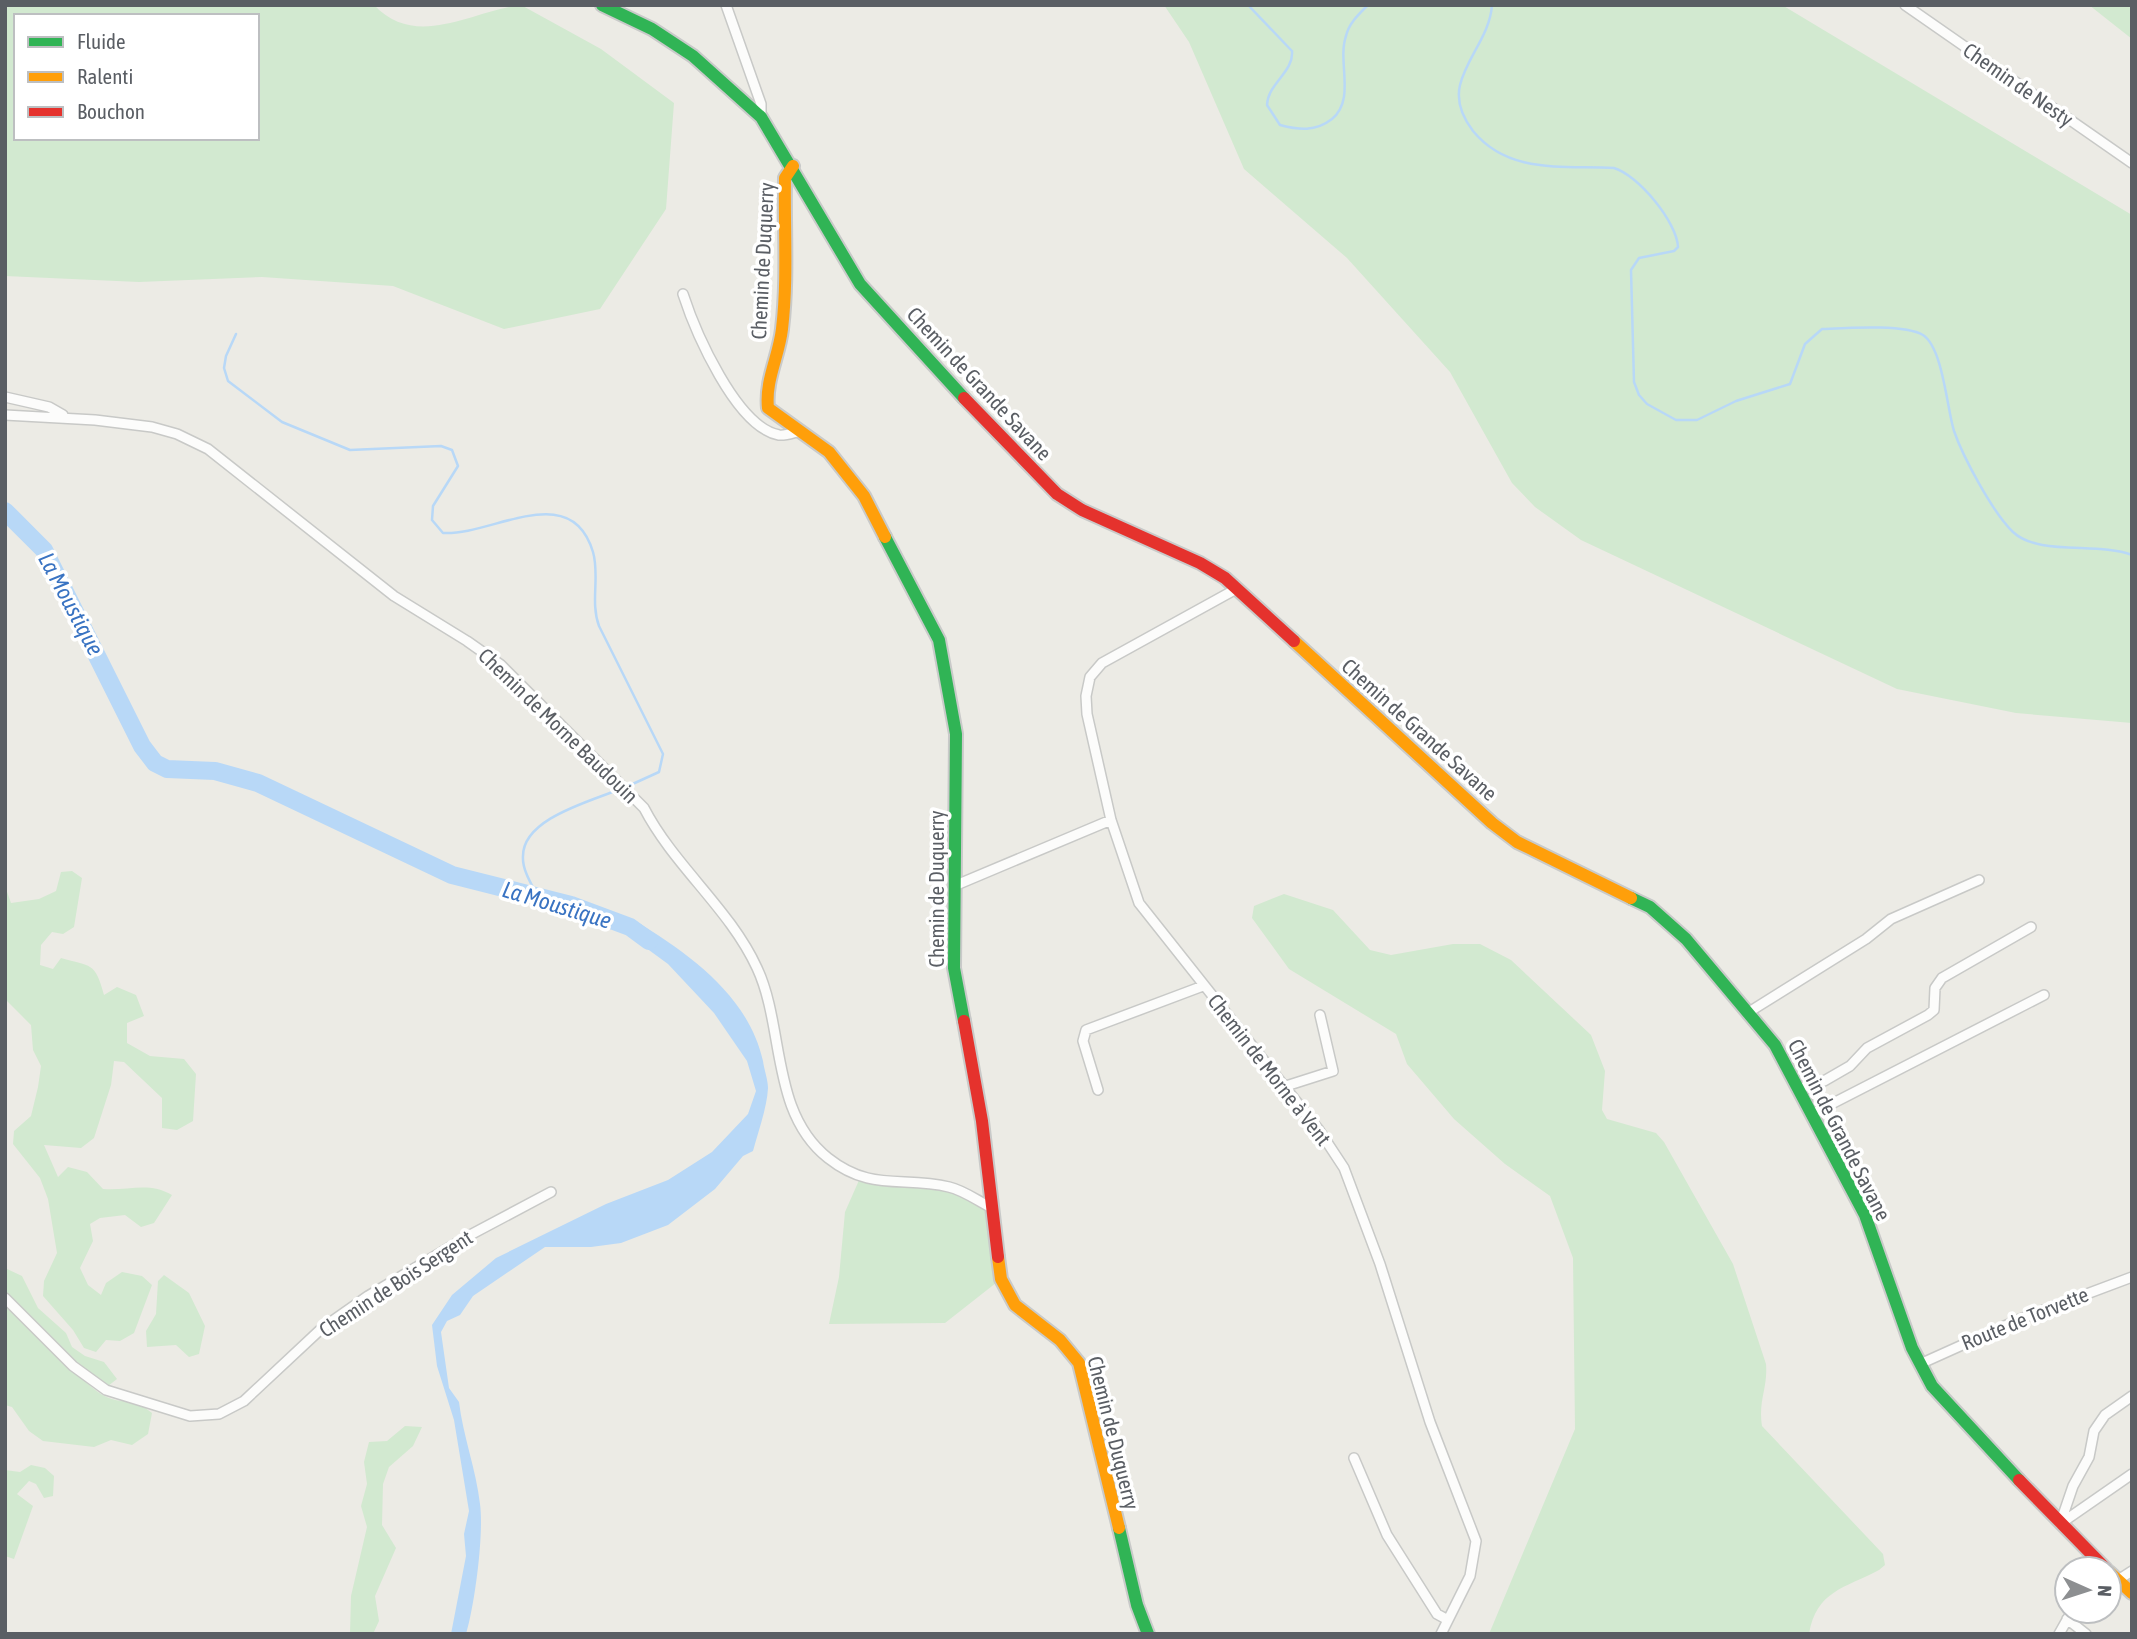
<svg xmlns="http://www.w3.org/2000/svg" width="2137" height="1639" viewBox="0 0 2137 1639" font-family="'Asap Condensed',sans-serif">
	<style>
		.green { fill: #d2e9d0; fill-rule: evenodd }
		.water { fill: #b8d8f7 }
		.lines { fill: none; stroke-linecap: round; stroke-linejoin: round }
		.stream { stroke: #b8d8f7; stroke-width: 2.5 }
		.river { stroke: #b8d8f7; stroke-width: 18 }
		.street-casing { stroke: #c8c9c7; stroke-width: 12 }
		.fast-casing { stroke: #c9cac9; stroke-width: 16 }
		.slow-casing { stroke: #c9cac9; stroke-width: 16 }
		.jam-casing { stroke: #c9cac9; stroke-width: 16 }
		.street { stroke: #fcfcfb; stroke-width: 9 }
		.fast { stroke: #30b455; stroke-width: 12 }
		.slow { stroke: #ff9f0a; stroke-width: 12 }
		.jam { stroke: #e5322d; stroke-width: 12 }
		.labels { text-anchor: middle; stroke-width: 7; stroke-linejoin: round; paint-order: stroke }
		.street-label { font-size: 21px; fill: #5a5e64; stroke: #fff }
		.water-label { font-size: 23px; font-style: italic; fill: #3973c2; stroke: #fff }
	</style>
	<rect width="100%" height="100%" fill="#ecebe5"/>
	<path class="green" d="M 5,5 L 374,5 C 416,50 472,11 521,5 L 601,49 L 674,103 L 666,209 L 600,309 L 504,329 L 393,286 L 262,277 L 139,282 L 5,276 ZM 16,16 L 257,16 L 257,138 L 16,138 Z
		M 1164,5 L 1782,5 L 2132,215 L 2132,723 L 2016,713 L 1897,689 L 1581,540 L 1535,507 L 1512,483 L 1450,372 L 1347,258 L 1244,169 L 1189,42 Z
		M 2089,5 L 2132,5 L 2132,39 Z
		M 72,871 L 82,878 L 74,927 L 63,934 L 52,932 L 41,945 L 40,965 L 53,969 L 61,958 C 91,967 95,961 104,995 L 117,987 L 136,995 L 144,1016 L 127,1023 L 127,1043 L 150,1056 L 184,1059 L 196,1074 L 193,1121 L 177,1130 L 162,1128 L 162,1098 L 124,1062 L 114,1061 L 111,1085 L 94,1138 L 81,1148 L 44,1145 L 58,1177 L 68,1167 L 87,1172 L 103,1189 C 128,1191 149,1181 172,1195 L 154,1223 L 141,1227 L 125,1215 L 100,1218 L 90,1224 L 93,1241 L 80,1268 L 88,1285 L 101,1295 L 106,1283 L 122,1272 L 142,1276 L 152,1285 L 134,1333 L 120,1341 L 106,1340 L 96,1352 L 84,1348 L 73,1330 L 43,1296 L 44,1281 L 57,1253 L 48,1199 L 40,1178 L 13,1144 L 14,1131 L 31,1116 L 38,1087 L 41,1066 L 33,1050 L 31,1025 L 5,999 L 5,886 L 11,903 L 39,899 L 56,891 L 61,872 Z
		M 1284,894 L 1333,910 L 1370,950 L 1391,955 L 1453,944 L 1480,944 L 1511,960 L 1591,1035 L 1605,1071 L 1602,1110 L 1607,1119 L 1656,1133 L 1664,1142 L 1733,1264 L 1766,1364 C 1768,1388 1758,1400 1762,1426 L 1883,1554 L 1885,1565 L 1879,1570 C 1845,1588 1816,1591 1809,1634 L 1489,1634 L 1575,1429 L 1573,1258 L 1550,1196 L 1505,1164 L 1454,1119 L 1407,1064 L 1396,1034 L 1289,969 L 1252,918 L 1254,906 Z
		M 860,1178 L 951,1187 L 992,1208 L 1001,1279 L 945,1323 L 829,1324 L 839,1277 L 845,1212 Z
		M 5,1268 L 22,1276 L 38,1308 L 66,1333 L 72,1347 L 85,1356 L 104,1362 L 117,1379 L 108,1386 L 99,1380 L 87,1383 C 102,1397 114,1403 136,1401 L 152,1413 L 148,1434 L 132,1445 L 111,1440 L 94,1447 L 43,1441 L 29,1431 L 12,1407 L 5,1405 Z
		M 164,1275 L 189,1293 L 205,1326 L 199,1354 L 189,1357 L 176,1345 L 147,1347 L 146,1331 L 156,1314 L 158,1281 Z
		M 405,1426 L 422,1427 L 413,1446 L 389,1467 L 383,1484 L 382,1525 L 396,1548 L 375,1596 L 379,1621 L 373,1634 L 350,1634 L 351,1596 L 367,1527 L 361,1506 L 367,1484 L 364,1462 L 369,1442 L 387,1441 Z
		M 31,1465 L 45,1468 L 54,1476 L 53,1496 L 44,1498 L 36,1484 L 29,1481 L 17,1494 L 33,1506 L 14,1559 L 5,1556 L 5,1470 L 20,1472 Z"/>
	<path class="water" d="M 636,921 C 690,955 748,995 763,1061 C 764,1069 768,1080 768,1088 C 767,1108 758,1132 753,1151 L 743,1156 L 715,1189 L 668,1225 L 621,1243 L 591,1247 L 545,1247 L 473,1296 L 460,1315 L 447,1321 L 441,1332 L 449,1388 L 459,1402 C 463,1436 476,1469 480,1504 C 484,1533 475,1604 466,1634 L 451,1634 L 466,1556 L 464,1534 L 469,1511 L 454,1420 L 437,1366 L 432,1325 L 452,1295 L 496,1258 L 606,1204 L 668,1180 L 712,1152 L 748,1114 L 756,1091 L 747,1061 L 714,1013 L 668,964 L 627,934 Z"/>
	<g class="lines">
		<path class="stream" d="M 1248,5 L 1292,51 C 1294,72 1268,83 1267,105 L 1280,125 C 1299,130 1315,132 1332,119 C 1356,99 1337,62 1346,36 C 1349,23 1359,14 1368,5
			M 1492,5 C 1490,35 1467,57 1460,85 C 1456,102 1463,118 1473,131 C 1509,175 1564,165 1614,168 C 1638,175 1677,222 1678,247 L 1674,251 L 1639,258 L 1631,270 L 1634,382 L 1639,395 L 1647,404 L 1676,420 L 1697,420 L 1736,401 L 1790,384 L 1805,344 L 1822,329 C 1846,328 1904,324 1923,335 C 1943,348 1947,409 1954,431 C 1963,457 1993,513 2013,532 C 2038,556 2098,542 2132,555
			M 236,334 L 226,356 L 224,368 L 228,381 L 282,422 L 350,450 L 441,446 L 452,450 L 458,466 L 433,506 L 432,520 L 443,533 C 492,536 571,478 593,552 C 600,576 590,602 599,626 L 663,754 L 659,772 L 626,787
			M 538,897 C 532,885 522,870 523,856 C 523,818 592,801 620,789"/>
		<path class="river" d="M 5,511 L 44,550 L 142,746 L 155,763 L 167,769 L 215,771 L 258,783 L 452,875 L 571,905 L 630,927 L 649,941"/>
		<g class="street-casing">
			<path id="street" d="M 726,5 L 761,104 L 761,117
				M 1905,5 L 2132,163
				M 683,294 C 695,331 736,427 779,435 C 786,436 795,432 801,431
				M 5,397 L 49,407 L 63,415
				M 5,415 L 95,420 L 152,427 L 177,434 L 208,449 L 394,596 L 467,641 L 501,665 L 644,808 C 674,866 730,909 757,968 C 785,1028 770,1112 828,1158 C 871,1192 902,1176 949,1187 C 963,1190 978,1201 992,1208
				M 1238,588 L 1102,663 L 1090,677 L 1086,696 L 1087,714 L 1111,820 L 1139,903 L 1319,1130 L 1344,1168 L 1380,1264 L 1430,1422 L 1476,1541 L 1470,1576 L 1441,1634
				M 954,886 L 1111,820
				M 1749,1012 L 1866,939 L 1891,919 L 1979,880
				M 1286,1086 L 1333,1071 L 1320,1015
				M 1800,1088 L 1824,1081 L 1850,1066 L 1867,1048 L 1928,1015 L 1934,1010 L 1935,988 L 1942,978 L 2031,927
				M 1098,1090 L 1083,1041 L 1086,1030 L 1203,986
				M 1812,1114 L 2044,995
				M 5,1298 L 73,1366 L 106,1390 L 190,1416 L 219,1414 L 244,1401 L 321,1329 L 368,1296 L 472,1234 L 551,1192
				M 1920,1364 L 2020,1319 L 2132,1277
				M 1354,1458 L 1387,1535 L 1437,1614 L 1448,1620
				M 2060,1524 L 2073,1486 L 2089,1457 L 2094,1431 L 2105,1415 L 2132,1396
				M 2060,1524 L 2132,1474
				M 2118,1580 L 2132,1571
				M 2067,1619 L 2086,1634
				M 2059,1634 L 2072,1611"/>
		</g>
		<g class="fast-casing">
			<path id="fast" d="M 602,5 L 652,29 L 693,56 L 761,117 L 860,284 L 964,398
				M 885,537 L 939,640 L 956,734 L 954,968 L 964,1021
				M 1631,898 L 1650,907 L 1686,939 L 1775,1045 L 1865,1215 L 1912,1348 L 1932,1386 L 2019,1480
				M 1119,1528 L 1137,1605 L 1148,1634"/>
		</g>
		<g class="slow-casing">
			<path id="slow" d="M 793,166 L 785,178 C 784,228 788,279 782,329 C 779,356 765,380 768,408 L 829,452 L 864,496 L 885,537
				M 1294,641 L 1492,823 L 1517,842 L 1631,898
				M 998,1257 L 1001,1279 L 1015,1305 L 1060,1340 L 1079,1363 L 1119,1528
				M 2109,1572 L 2132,1593"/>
		</g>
		<g class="jam-casing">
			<path id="jam" d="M 964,398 L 1057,494 L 1082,510 L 1200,563 L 1225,578 L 1294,641
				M 964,1021 L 982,1121 L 998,1257
				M 2019,1480 L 2106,1569"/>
		</g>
		<use href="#street" class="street"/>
		<use href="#fast" class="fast"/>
		<use href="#slow" class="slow"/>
		<use href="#jam" class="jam"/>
	</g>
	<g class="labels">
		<g class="street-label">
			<text transform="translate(2018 85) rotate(35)" y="7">Chemin de Nesty</text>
			<text transform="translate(763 261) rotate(-87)" y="7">Chemin de Duquerry</text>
			<text transform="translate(979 384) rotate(47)" y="7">Chemin de Grande Savane</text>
			<text transform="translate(558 726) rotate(44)" y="7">Chemin de Morne Baudouin</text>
			<text transform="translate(1419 730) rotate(42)" y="7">Chemin de Grande Savane</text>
			<text transform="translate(937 889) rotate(-90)" y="7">Chemin de Duquerry</text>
			<text transform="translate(1269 1070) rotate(52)" y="7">Chemin de Morne à Vent</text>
			<text transform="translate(1839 1130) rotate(63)" y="7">Chemin de Grande Savane</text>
			<text transform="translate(396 1284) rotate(-33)" y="7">Chemin de Bois Sergent</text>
			<text transform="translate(2025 1319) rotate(-22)" y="7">Route de Torvette</text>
			<text transform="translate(1113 1433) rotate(76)" y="7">Chemin de Duquerry</text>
		</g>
		<g class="water-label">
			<text transform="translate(71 604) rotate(62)" y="8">La Moustique</text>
			<text transform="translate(557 905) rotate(17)" y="8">La Moustique</text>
		</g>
	</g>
	<rect width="2137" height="1639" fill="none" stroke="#5a5e64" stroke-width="14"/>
	<rect x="14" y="14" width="245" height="126" fill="#ffffff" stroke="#bdbfc1" stroke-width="2"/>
	<rect x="28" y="37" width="35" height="10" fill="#30b455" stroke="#bdbfc1" stroke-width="2"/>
	<text x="77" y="49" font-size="21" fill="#5a5e64">Fluide</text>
	<rect x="28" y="72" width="35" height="10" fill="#ff9f0a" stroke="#bdbfc1" stroke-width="2"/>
	<text x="77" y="84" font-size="21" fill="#5a5e64">Ralenti</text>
	<rect x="28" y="107" width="35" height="10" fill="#e5322d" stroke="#bdbfc1" stroke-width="2"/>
	<text x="77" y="119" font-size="21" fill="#5a5e64">Bouchon</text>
	<g transform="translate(2088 1590) rotate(93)"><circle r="33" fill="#ffffff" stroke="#bdbfc1" stroke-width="2"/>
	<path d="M0-5L12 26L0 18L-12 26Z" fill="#8d8f91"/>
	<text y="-10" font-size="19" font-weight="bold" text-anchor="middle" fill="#5a5e64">N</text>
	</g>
</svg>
